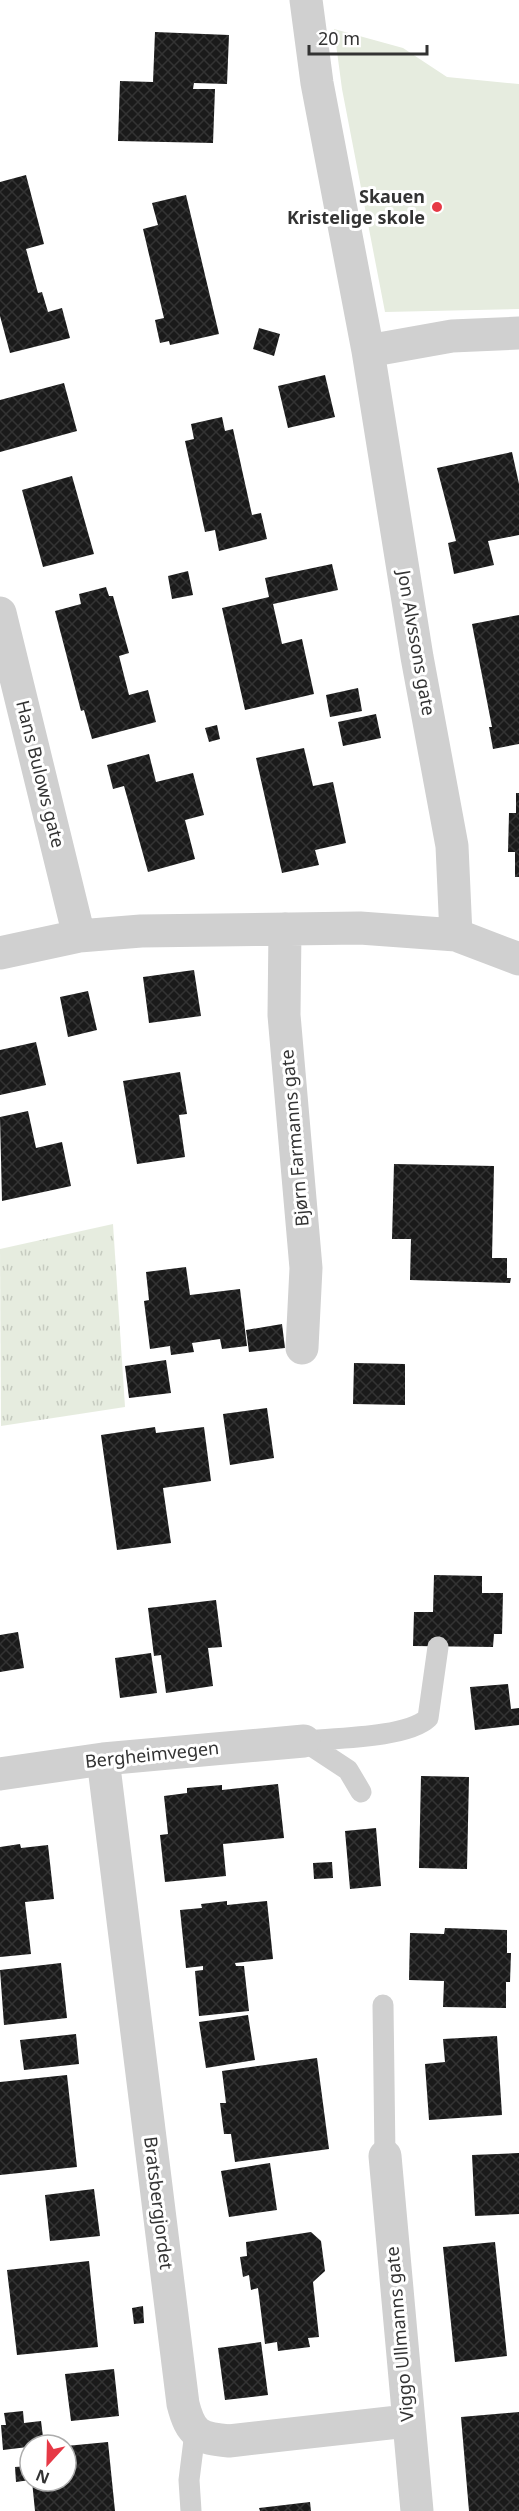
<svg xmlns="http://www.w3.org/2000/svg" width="519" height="2511" viewBox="0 0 519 2511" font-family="'Noto Sans',sans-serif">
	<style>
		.grass { fill: url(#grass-tufts) }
		.pitch { fill: #e6ecdf }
		.building { fill: url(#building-cross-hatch) }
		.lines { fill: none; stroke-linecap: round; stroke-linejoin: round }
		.service { stroke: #d0d0d0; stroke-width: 21 }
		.minor { stroke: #d0d0d0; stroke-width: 33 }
		.poi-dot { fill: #e63946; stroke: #fff; stroke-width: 2 }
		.labels { text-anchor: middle; stroke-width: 6; stroke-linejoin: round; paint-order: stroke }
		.poi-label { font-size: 18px; font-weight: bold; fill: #333; stroke: #fff; text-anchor: end }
		.street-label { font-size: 18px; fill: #333; stroke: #fff }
	</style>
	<defs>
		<pattern id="grass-tufts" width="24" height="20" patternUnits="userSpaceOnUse" patternTransform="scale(1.5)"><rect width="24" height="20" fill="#e6ecdf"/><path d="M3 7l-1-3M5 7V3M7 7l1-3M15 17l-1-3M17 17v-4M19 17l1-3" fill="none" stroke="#c6cbc0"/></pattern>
		<pattern id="building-cross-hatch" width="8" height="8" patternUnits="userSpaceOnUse" patternTransform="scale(1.5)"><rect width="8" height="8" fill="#1a1a1a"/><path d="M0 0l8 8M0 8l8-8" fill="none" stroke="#333"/></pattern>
	</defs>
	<rect width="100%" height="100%" fill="#fff"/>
	<path class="grass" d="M 113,1224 L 125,1407 L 1,1426 L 0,1249 Z"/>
	<path class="pitch" d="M 334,29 L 403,48 L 447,77 L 519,84 L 519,309 L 385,312 L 342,89 Z"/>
	<path class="building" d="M 155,32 L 229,35 L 227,84 L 194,83 L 193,89 L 215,89 L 213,143 L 118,141 L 120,81 L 153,82 Z
		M 26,175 L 44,244 L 26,249 L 38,293 L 42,292 L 48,312 L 62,308 L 70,338 L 10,353 L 0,316 L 0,182 Z
		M 186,195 L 219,334 L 170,345 L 169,341 L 160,343 L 155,320 L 164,318 L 143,229 L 158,225 L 152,203 Z
		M 259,328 L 280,334 L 274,356 L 253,349 Z
		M 325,375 L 335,417 L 288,428 L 278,386 Z
		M 64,383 L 77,431 L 0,452 L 0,400 Z
		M 222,417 L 225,431 L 233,429 L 252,515 L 261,513 L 267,539 L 219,551 L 215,530 L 205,532 L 185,441 L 194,439 L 191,424 Z
		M 512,452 L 519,484 L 519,535 L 488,541 L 494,565 L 454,574 L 448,543 L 456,541 L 437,468 Z
		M 72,476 L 94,554 L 43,567 L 22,490 Z
		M 332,564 L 338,590 L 273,604 L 282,644 L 302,639 L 314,694 L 245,710 L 222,608 L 269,597 L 265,578 Z
		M 188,571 L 193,595 L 172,599 L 168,576 Z
		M 106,587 L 109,596 L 113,596 L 129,653 L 119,656 L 129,695 L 148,690 L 156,722 L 92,739 L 84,710 L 81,711 L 55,611 L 81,604 L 79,594 Z
		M 519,615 L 519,744 L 493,749 L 489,727 L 492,727 L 472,624 Z
		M 358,688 L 362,711 L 330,717 L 326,695 Z
		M 376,714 L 381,738 L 343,746 L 338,722 Z
		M 217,725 L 220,739 L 209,742 L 205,728 Z
		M 304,748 L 313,786 L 333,782 L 346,843 L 315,850 L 319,865 L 282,873 L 256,758 Z
		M 149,754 L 156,782 L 193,773 L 204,815 L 185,820 L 195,859 L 148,872 L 124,786 L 113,789 L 107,765 Z
		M 516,793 L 519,793 L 519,877 L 515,877 L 515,852 L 508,852 L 509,813 L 516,813 Z
		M 194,970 L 201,1016 L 149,1023 L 143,977 Z
		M 88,991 L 97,1030 L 68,1037 L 60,997 Z
		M 36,1042 L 46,1085 L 0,1095 L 0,1050 Z
		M 180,1072 L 187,1114 L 179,1115 L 185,1157 L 137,1164 L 123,1081 Z
		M 28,1111 L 36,1148 L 62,1142 L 71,1186 L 2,1201 L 0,1117 Z
		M 394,1164 L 494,1166 L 492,1258 L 507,1258 L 507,1278 L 511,1278 L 510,1283 L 410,1280 L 411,1239 L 392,1239 Z
		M 186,1267 L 190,1295 L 240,1289 L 247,1346 L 222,1349 L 220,1339 L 192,1343 L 194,1352 L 171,1355 L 170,1346 L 150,1349 L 144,1301 L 149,1300 L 146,1272 Z
		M 282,1324 L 285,1348 L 249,1352 L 246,1330 Z
		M 166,1360 L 171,1393 L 129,1398 L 125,1366 Z
		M 354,1363 L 405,1364 L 405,1405 L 353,1404 Z
		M 267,1408 L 274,1458 L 230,1465 L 223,1414 Z
		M 155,1427 L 156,1433 L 204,1427 L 211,1481 L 163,1488 L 171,1543 L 117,1550 L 101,1435 Z
		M 434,1575 L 482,1576 L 482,1593 L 503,1593 L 502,1634 L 494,1634 L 493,1647 L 413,1646 L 414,1612 L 433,1612 Z
		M 216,1600 L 222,1647 L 208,1648 L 213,1686 L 166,1693 L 161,1655 L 154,1656 L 148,1608 Z
		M 18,1632 L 24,1668 L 0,1672 L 0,1635 Z
		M 151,1653 L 157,1693 L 120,1698 L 115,1658 Z
		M 508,1684 L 511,1709 L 519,1708 L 519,1725 L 475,1730 L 470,1687 Z
		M 421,1776 L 469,1777 L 467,1869 L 419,1868 Z
		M 278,1784 L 284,1838 L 223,1844 L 226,1876 L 165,1882 L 160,1835 L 168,1834 L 164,1796 L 187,1793 L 187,1788 L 222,1785 L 222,1790 Z
		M 376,1828 L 381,1886 L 350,1889 L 345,1831 Z
		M 20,1844 L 21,1848 L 48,1845 L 54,1899 L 25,1902 L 31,1954 L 0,1957 L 0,1847 Z
		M 332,1862 L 333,1878 L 314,1879 L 313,1863 Z
		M 227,1901 L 227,1905 L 267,1901 L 273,1959 L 235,1963 L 236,1966 L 244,1966 L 249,2011 L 199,2016 L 195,1971 L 203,1970 L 203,1966 L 186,1968 L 180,1910 L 202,1908 L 201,1904 Z
		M 445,1928 L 507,1930 L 507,1953 L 511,1953 L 510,1982 L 506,1982 L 506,2008 L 443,2007 L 444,1981 L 409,1980 L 410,1933 L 444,1934 Z
		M 61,1963 L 67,2018 L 4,2025 L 0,1970 Z
		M 248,2015 L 255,2060 L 206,2068 L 199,2022 Z
		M 76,2034 L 79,2064 L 24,2070 L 20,2040 Z
		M 497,2036 L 502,2115 L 429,2120 L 425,2064 L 445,2062 L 443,2039 Z
		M 317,2058 L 329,2149 L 235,2162 L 231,2134 L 224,2134 L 220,2103 L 226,2103 L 222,2071 Z
		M 67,2075 L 77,2167 L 0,2175 L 0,2082 Z
		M 519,2153 L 519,2214 L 475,2216 L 472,2155 Z
		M 270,2163 L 277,2210 L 229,2217 L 221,2171 Z
		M 94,2189 L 100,2236 L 50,2241 L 45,2195 Z
		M 311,2232 L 321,2241 L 325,2271 L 313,2282 L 319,2337 L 308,2338 L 310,2347 L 278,2351 L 277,2342 L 265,2344 L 258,2288 L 251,2290 L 249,2275 L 243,2277 L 240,2257 L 247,2256 L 246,2242 Z
		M 495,2242 L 507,2356 L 455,2362 L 443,2247 Z
		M 89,2261 L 98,2347 L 17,2355 L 7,2270 Z
		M 143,2306 L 144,2323 L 134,2324 L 132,2308 Z
		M 261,2342 L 268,2395 L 225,2400 L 218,2348 Z
		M 114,2369 L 119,2416 L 71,2421 L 65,2374 Z
		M 23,2411 L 24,2423 L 41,2421 L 44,2445 L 3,2450 L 1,2425 L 6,2425 L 4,2413 Z
		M 519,2412 L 519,2511 L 469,2511 L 461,2417 Z
		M 108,2442 L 115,2511 L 35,2511 L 32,2481 L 66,2481 L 66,2446 Z
		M 28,2466 L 30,2480 L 16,2482 L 15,2467 Z
		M 310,2502 L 311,2511 L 260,2511 L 259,2508 Z"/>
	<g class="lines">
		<path class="service" d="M 304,1741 C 334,1738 407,1738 428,1718 L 438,1647
			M 304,1741 L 348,1770 L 361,1792
			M 383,2005 L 385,2156
			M 191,2511 L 189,2480 L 195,2432"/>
		<path class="minor" d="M 306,0 L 317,83 L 368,351 L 417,657 L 452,846 L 456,935
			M 368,351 L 452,336 L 519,333
			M 0,613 L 79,936
			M 285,929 L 284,1015 L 306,1268 L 302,1348
			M 0,953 L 79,936 L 141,931 L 360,928 L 456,935 L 519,959
			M 103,1759 L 183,2404 C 191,2435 199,2438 229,2441 L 407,2421
			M 0,1774 L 103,1759 L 304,1741
			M 385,2156 L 417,2511"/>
	</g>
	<circle class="poi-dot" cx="437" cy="207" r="6"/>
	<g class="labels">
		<g class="poi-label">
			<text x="425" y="203">Skauen<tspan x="425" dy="21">Kristelige skole</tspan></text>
		</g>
		<g class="street-label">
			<text transform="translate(416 643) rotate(80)" y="6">Jon Alvssons gate</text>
			<text transform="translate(40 774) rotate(76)" y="6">Hans Bulows gate</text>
			<text transform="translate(295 1138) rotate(-95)" y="6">Bjørn Farmanns gate</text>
			<text transform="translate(152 1755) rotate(-6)" y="6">Bergheimvegen</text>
			<text transform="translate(158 2203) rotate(83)" y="6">Bratsbergjordet</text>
			<text transform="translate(400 2334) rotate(-95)" y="6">Viggo Ullmanns gate</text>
		</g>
	</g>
	<g transform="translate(48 2463) rotate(202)"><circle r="28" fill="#ffffff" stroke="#adadad" stroke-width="1.5"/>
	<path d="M0-4.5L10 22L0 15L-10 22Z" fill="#e63946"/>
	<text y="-9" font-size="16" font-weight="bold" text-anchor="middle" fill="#333333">N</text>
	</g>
	<path d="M309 45v9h118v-9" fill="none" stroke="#333333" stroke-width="3"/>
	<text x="318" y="45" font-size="18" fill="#333333" stroke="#ffffff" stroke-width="4.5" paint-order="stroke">20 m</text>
</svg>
